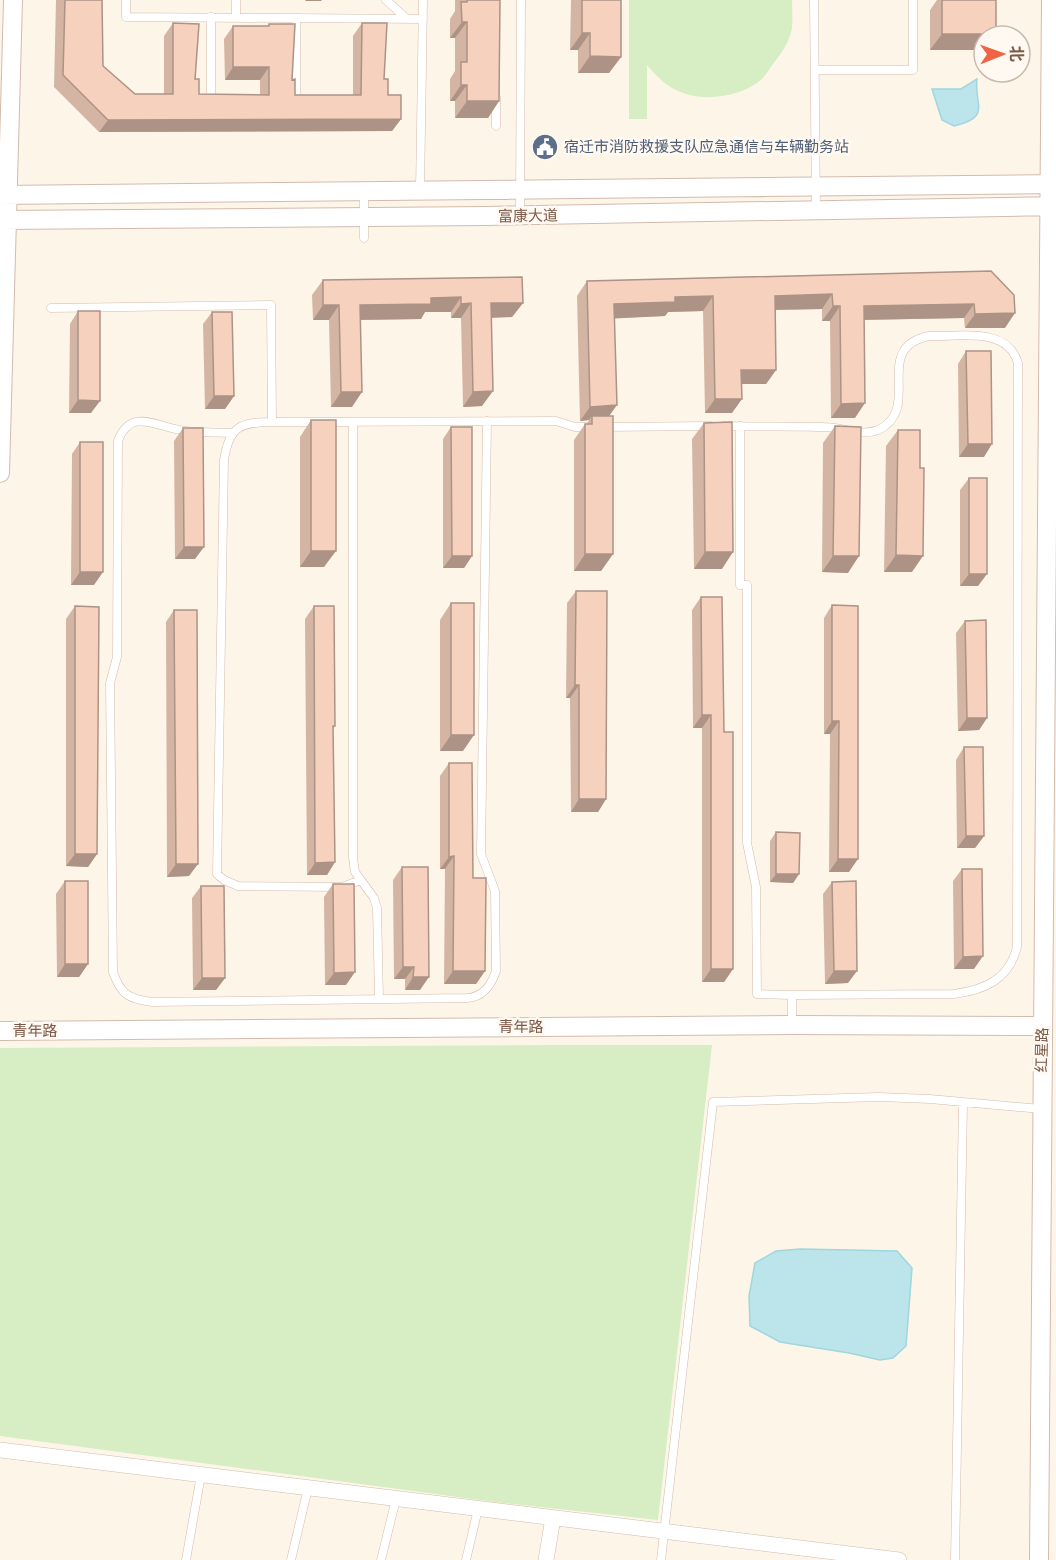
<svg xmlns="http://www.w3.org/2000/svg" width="1056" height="1560" viewBox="0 0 1056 1560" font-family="'IBM Plex Sans','Noto Sans SC',sans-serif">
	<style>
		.green { fill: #d7eec5 }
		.water { fill: #bbe5ea; stroke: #a0d6dd; stroke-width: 1.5 }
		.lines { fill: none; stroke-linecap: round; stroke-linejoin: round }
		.service-casing { stroke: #d2bbad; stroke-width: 9 }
		.minor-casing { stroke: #d2bbad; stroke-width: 16 }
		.tertiary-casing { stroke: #d2bbad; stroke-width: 20 }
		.service { stroke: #fff; stroke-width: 8 }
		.minor { stroke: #fff; stroke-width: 15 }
		.tertiary { stroke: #fff; stroke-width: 18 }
		.wall { fill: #d4b5a3 }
		.shaded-wall { fill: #ac9385 }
		.building { fill: #f6d2be; stroke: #ac9385; stroke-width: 1.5 }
		.labels { text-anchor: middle; stroke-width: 5; stroke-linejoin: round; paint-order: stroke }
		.service-label { font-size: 15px; fill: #4e5e75; stroke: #fff9f1; text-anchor: start }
		.street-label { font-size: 15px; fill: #7b5949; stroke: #fff9f1 }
	</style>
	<rect width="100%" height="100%" fill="#fef5e9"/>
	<path class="green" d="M 629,0 L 792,0 C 792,9 793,19 792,28 C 790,41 781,54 773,64 C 769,69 766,75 762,79 C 743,96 707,102 683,93 C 668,88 657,77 647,65 L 647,119 L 629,119 Z
		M 554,1045 L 712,1045 L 658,1520 L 495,1502 L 0,1436 L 0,1048 Z"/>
	<path class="water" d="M 977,79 C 974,105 992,117 954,126 L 942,120 L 932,89 L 961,89 Z
		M 800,1249 L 897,1251 L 912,1268 L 906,1346 L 893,1358 L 880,1360 L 849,1353 L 780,1342 L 750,1326 L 749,1296 L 755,1263 L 776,1251 Z"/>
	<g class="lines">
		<g class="service-casing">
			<path id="service" d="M 126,0 L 126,17 L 423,19
				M 386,0 L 407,19
				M 814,0 L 816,211
				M 236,18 L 236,0
				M 296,18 L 296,101
				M 815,70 L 913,70 L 913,0
				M 211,99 L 211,17
				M 496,126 L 496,97
				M 420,191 L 423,0
				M 364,192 L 364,238
				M 520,214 L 521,0
				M 51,308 L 271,305 L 272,422 L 556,421 L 575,427 L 591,427
				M 272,422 C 240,422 229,427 224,460 L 217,874 L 224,880 L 238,886 L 342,887 L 361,880
				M 353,422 L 353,858 L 355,872 L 374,898 L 377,908 L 379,999
				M 723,426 C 757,427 791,426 824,427 C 842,427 861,437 878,430 C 924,409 870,348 929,336 C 959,337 1007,326 1018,363 L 1017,947 C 1009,980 984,990 954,994 L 792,995 L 792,1024
				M 740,426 L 740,585 L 747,585 L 747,843 L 756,887 L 757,994 L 792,995
				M 603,427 L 711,426
				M 233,433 C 217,432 201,433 186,431 C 160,429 131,405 118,441 L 117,657 L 110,683 L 113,972 C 121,995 129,999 152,1002 L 467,998 C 483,997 491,986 496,971 L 495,891 L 481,854 L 487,421
				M 186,1560 L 201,1475
				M 291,1560 L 308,1488
				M 381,1560 L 396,1499
				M 466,1560 L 478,1509
				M 661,1560 L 713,1102 L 879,1097 L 930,1099 L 1041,1109
				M 955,1560 L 963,1103"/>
		</g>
		<g class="minor-casing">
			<path id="minor" d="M 0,1450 L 899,1560
				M 546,1560 L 553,1518"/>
		</g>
		<g class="tertiary-casing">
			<path id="tertiary" d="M 0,195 L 1056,184
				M 0,220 L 485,216 L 1056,206
				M 0,473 L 13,0
				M 0,1031 L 792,1025 L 1042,1026
				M 1039,1560 L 1051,0"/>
		</g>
		<use href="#service" class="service"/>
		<use href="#minor" class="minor"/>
		<use href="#tertiary" class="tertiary"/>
	</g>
	<path class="wall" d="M 56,0 L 102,0 L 103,66 L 135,94 L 164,94 L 164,36 L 173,23 L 195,79 L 199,94 L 260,95 L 260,80 L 225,80 L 224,39 L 233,26 L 268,26 L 269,24 L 292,80 L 295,95 L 353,95 L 353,36 L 362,23 L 384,79 L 388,95 L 401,119 L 392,131 L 99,132 L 54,87 Z
		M 455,0 L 500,0 L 499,101 L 488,118 L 455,118 L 455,101 L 450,101 L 450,79 L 455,71 L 455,38 L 450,38 L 450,19 L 455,11 Z
		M 571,0 L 621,0 L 621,57 L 609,73 L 578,73 L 578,50 L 570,50 Z
		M 937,0 L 996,0 L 984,36 L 984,50 L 930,50 L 930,10 Z
		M 991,271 L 1005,328 L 965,328 L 964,318 L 864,320 L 855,418 L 831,418 L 830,321 L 822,321 L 822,309 L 776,310 L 776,370 L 766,384 L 742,384 L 732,413 L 705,413 L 703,311 L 668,312 L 665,316 L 614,318 L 609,416 L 613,554 L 601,571 L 574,571 L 574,440 L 585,424 L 587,424 L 589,420 L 580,421 L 577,296 L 587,281 Z
		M 323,280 L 523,303 L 512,317 L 491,318 L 482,406 L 463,407 L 461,318 L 451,318 L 451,312 L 425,312 L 421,319 L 361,320 L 352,407 L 331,407 L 329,320 L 313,320 L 312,295 Z
		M 78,311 L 91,413 L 69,413 L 70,324 Z
		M 212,312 L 234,396 L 225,409 L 205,409 L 203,324 Z
		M 966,351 L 984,457 L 959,457 L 958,364 Z
		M 311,420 L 324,567 L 300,567 L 300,437 Z
		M 704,423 L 722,569 L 694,569 L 692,439 Z
		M 835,426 L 848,573 L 822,572 L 823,443 Z
		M 451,427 L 472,556 L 464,568 L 443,568 L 443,439 Z
		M 183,428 L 195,559 L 175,559 L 174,441 Z
		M 898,430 L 912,572 L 884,572 L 886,446 Z
		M 80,442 L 94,585 L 71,585 L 72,454 Z
		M 969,478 L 978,586 L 960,586 L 960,490 Z
		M 576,591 L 606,799 L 598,812 L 571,812 L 570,698 L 566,698 L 567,603 Z
		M 701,597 L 724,732 L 733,969 L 724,982 L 702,982 L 702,728 L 693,728 L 692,610 Z
		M 451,603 L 463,751 L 440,751 L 440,620 Z
		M 832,605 L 849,872 L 829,872 L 830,734 L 824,734 L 824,618 Z
		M 75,606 L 97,854 L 88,867 L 66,866 L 66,619 Z
		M 314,606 L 335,726 L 333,729 L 335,862 L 327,875 L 307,875 L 305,619 Z
		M 174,610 L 189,876 L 167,877 L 166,622 Z
		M 965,621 L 987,718 L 979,730 L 958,731 L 956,633 Z
		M 964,747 L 984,836 L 975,848 L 957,848 L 956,760 Z
		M 449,763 L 473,878 L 485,971 L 476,984 L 444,984 L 445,869 L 440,869 L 440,776 Z
		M 776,832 L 799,874 L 793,883 L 770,882 L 770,841 Z
		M 402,867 L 420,990 L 405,990 L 405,979 L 394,979 L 393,880 Z
		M 962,869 L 974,969 L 954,969 L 953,881 Z
		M 65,881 L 88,964 L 79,977 L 57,977 L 56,894 Z
		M 832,882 L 848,983 L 825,984 L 823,894 Z
		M 333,884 L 346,985 L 325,985 L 324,897 Z
		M 201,886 L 225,978 L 216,990 L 193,990 L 192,898 Z"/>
	<path class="shaded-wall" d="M 306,0 L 322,0 L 321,1 L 305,1 Z
		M 462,22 L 467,22 L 455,38 L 450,38 Z
		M 582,33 L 590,33 L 578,50 L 570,50 Z
		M 942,34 L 996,34 L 994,36 L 984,36 L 984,50 L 930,50 Z
		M 590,56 L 621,57 L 609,73 L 578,73 Z
		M 233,67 L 269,67 L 260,80 L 225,80 Z
		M 461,85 L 467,85 L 455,101 L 450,101 Z
		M 467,101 L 499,101 L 488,118 L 455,118 Z
		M 401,119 L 392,131 L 99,132 L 108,120 Z
		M 832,294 L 822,309 L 765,310 L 775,296 Z
		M 713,296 L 703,311 L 668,312 L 665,316 L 604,319 L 614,304 L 675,297 Z
		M 461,297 L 451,312 L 425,312 L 421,319 L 350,320 L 360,305 L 431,298 Z
		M 471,303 L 461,318 L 451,318 L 461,304 Z
		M 491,303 L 523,303 L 512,317 L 481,318 Z
		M 974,304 L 964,318 L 854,320 L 864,306 Z
		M 323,305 L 339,305 L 329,320 L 313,320 Z
		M 833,306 L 840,306 L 830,321 L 822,321 Z
		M 1015,313 L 1005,328 L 965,328 L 975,314 Z
		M 741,370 L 776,370 L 766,384 L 731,384 Z
		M 493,391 L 482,406 L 463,407 L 473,392 Z
		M 341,392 L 362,392 L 352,407 L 331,407 Z
		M 214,396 L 234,396 L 225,409 L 205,409 Z
		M 715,399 L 742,399 L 732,413 L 705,413 Z
		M 78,400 L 100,401 L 91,413 L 69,413 Z
		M 865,403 L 855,418 L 831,418 L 841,404 Z
		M 617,405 L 607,419 L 592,416 L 589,420 L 580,421 L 590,407 Z
		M 968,444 L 992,444 L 984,457 L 959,457 Z
		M 184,547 L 204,547 L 195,559 L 175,559 Z
		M 311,551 L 336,551 L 324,567 L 300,567 Z
		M 705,552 L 733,552 L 722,569 L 694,569 Z
		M 585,554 L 613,554 L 601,571 L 574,571 Z
		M 896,555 L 923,556 L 912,572 L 884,572 Z
		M 452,556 L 472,556 L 464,568 L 443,568 Z
		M 833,556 L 859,556 L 848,573 L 822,572 Z
		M 80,572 L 103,572 L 94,585 L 71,585 Z
		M 969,574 L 987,574 L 978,586 L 960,586 Z
		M 575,685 L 579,685 L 570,698 L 566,698 Z
		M 702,715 L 711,715 L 702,728 L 693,728 Z
		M 967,718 L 987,718 L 979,730 L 958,731 Z
		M 832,721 L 839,721 L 830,734 L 824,734 Z
		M 451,735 L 474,735 L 463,751 L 440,751 Z
		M 579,799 L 606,799 L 598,812 L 571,812 Z
		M 966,836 L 984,836 L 975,848 L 957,848 Z
		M 75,854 L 97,854 L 88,867 L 66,866 Z
		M 454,856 L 445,869 L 440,869 L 449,857 Z
		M 838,859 L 858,859 L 849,872 L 829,872 Z
		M 335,862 L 327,875 L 307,875 L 315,863 Z
		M 176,864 L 198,864 L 189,876 L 167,877 Z
		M 776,874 L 799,874 L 793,883 L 770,882 Z
		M 983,956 L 974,969 L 954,969 L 963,957 Z
		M 65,964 L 88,964 L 79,977 L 57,977 Z
		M 403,967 L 414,967 L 405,979 L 394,979 Z
		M 711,969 L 733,969 L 724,982 L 702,982 Z
		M 453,971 L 485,971 L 476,984 L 444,984 Z
		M 834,971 L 857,971 L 848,983 L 825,984 Z
		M 355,972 L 346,985 L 325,985 L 334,973 Z
		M 413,977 L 429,977 L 420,990 L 405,990 Z
		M 202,978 L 225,978 L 216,990 L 193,990 Z"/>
	<path class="building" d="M 65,0 L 102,0 L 103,66 L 135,94 L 173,94 L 173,23 L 199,24 L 195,79 L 199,79 L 199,94 L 269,95 L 269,67 L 233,67 L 233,26 L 269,26 L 269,24 L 295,24 L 292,80 L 295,79 L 295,95 L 361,95 L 362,23 L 387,23 L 384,79 L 388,79 L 388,95 L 401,95 L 401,119 L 108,120 L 63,75 Z
		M 467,0 L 500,0 L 499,101 L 467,101 L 467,85 L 461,85 L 461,62 L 467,62 L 467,22 L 462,22 L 461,2 L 467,2 Z
		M 582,0 L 621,0 L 621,57 L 590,56 L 590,33 L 582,33 Z
		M 942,0 L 996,0 L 996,34 L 942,34 Z
		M 991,271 L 1014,295 L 1015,313 L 975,314 L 974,304 L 864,306 L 865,403 L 841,404 L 840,306 L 833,306 L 832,294 L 775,296 L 776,370 L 741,370 L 742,399 L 715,399 L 713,296 L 675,297 L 675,302 L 614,304 L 617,405 L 590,407 L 587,281 Z
		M 522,277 L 523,303 L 491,303 L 493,391 L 473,392 L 471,303 L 461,304 L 461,297 L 431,298 L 431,304 L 360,305 L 362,392 L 341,392 L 339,305 L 323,305 L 323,280 Z
		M 78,311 L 100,311 L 100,401 L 78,400 Z
		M 212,312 L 232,312 L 234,396 L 214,396 Z
		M 966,351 L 991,351 L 992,444 L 968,444 Z
		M 592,416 L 613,416 L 613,554 L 585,554 L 585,424 L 592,424 Z
		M 311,420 L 336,420 L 336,551 L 311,551 Z
		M 732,422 L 733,552 L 705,552 L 704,423 Z
		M 835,426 L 861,427 L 859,556 L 833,556 Z
		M 451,427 L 472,427 L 472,556 L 452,556 Z
		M 183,428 L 203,428 L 204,547 L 184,547 Z
		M 898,430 L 920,430 L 920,468 L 924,468 L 923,556 L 896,555 Z
		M 80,442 L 103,442 L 103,572 L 80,572 Z
		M 969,478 L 987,478 L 987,574 L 969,574 Z
		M 576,591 L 607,591 L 606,799 L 579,799 L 579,685 L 575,685 Z
		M 701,597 L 722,597 L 724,732 L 733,732 L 733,969 L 711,969 L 711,715 L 702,715 Z
		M 451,603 L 474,603 L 474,735 L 451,735 Z
		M 832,605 L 858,606 L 858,859 L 838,859 L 839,721 L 832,721 Z
		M 75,606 L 99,607 L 97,854 L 75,854 Z
		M 314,606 L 334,606 L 335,726 L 333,726 L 335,862 L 315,863 Z
		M 174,610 L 197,610 L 198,864 L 176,864 Z
		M 986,620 L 987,718 L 967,718 L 965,621 Z
		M 964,747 L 983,747 L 984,836 L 966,836 Z
		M 449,763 L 472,763 L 473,878 L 486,878 L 485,971 L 453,971 L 454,856 L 449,857 Z
		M 776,832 L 800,833 L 799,874 L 776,874 Z
		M 402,867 L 428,867 L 429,977 L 413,977 L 414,967 L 403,967 Z
		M 962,869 L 982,869 L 983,956 L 963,957 Z
		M 65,881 L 88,881 L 88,964 L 65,964 Z
		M 856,881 L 857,971 L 834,971 L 832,882 Z
		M 333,884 L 354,884 L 355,972 L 334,973 Z
		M 201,886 L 224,886 L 225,978 L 202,978 Z"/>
	<defs>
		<g id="civic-disc" transform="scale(1.35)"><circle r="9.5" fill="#5c6f8a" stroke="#fff9f1"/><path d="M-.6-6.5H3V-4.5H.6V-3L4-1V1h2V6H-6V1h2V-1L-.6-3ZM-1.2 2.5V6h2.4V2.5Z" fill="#fff"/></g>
	</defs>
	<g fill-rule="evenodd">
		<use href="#civic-disc" x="545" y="147"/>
	</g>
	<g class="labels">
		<g class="service-label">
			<text x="564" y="152">宿迁市消防救援支队应急通信与车辆勤务站</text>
		</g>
		<g class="street-label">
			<text transform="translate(528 216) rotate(-1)" y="5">富康大道</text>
			<text x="521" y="1032">青年路</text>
			<text x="35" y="1036">青年路</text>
			<text transform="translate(1042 1050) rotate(-89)" y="5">红星路</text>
		</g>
	</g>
	<g transform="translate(1002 54) rotate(89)"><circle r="28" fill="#fff9f1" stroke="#cab9ae" stroke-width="1.5"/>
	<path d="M0-4.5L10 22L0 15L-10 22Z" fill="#f06446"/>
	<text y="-9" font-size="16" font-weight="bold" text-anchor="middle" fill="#7b5949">北</text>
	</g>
</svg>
